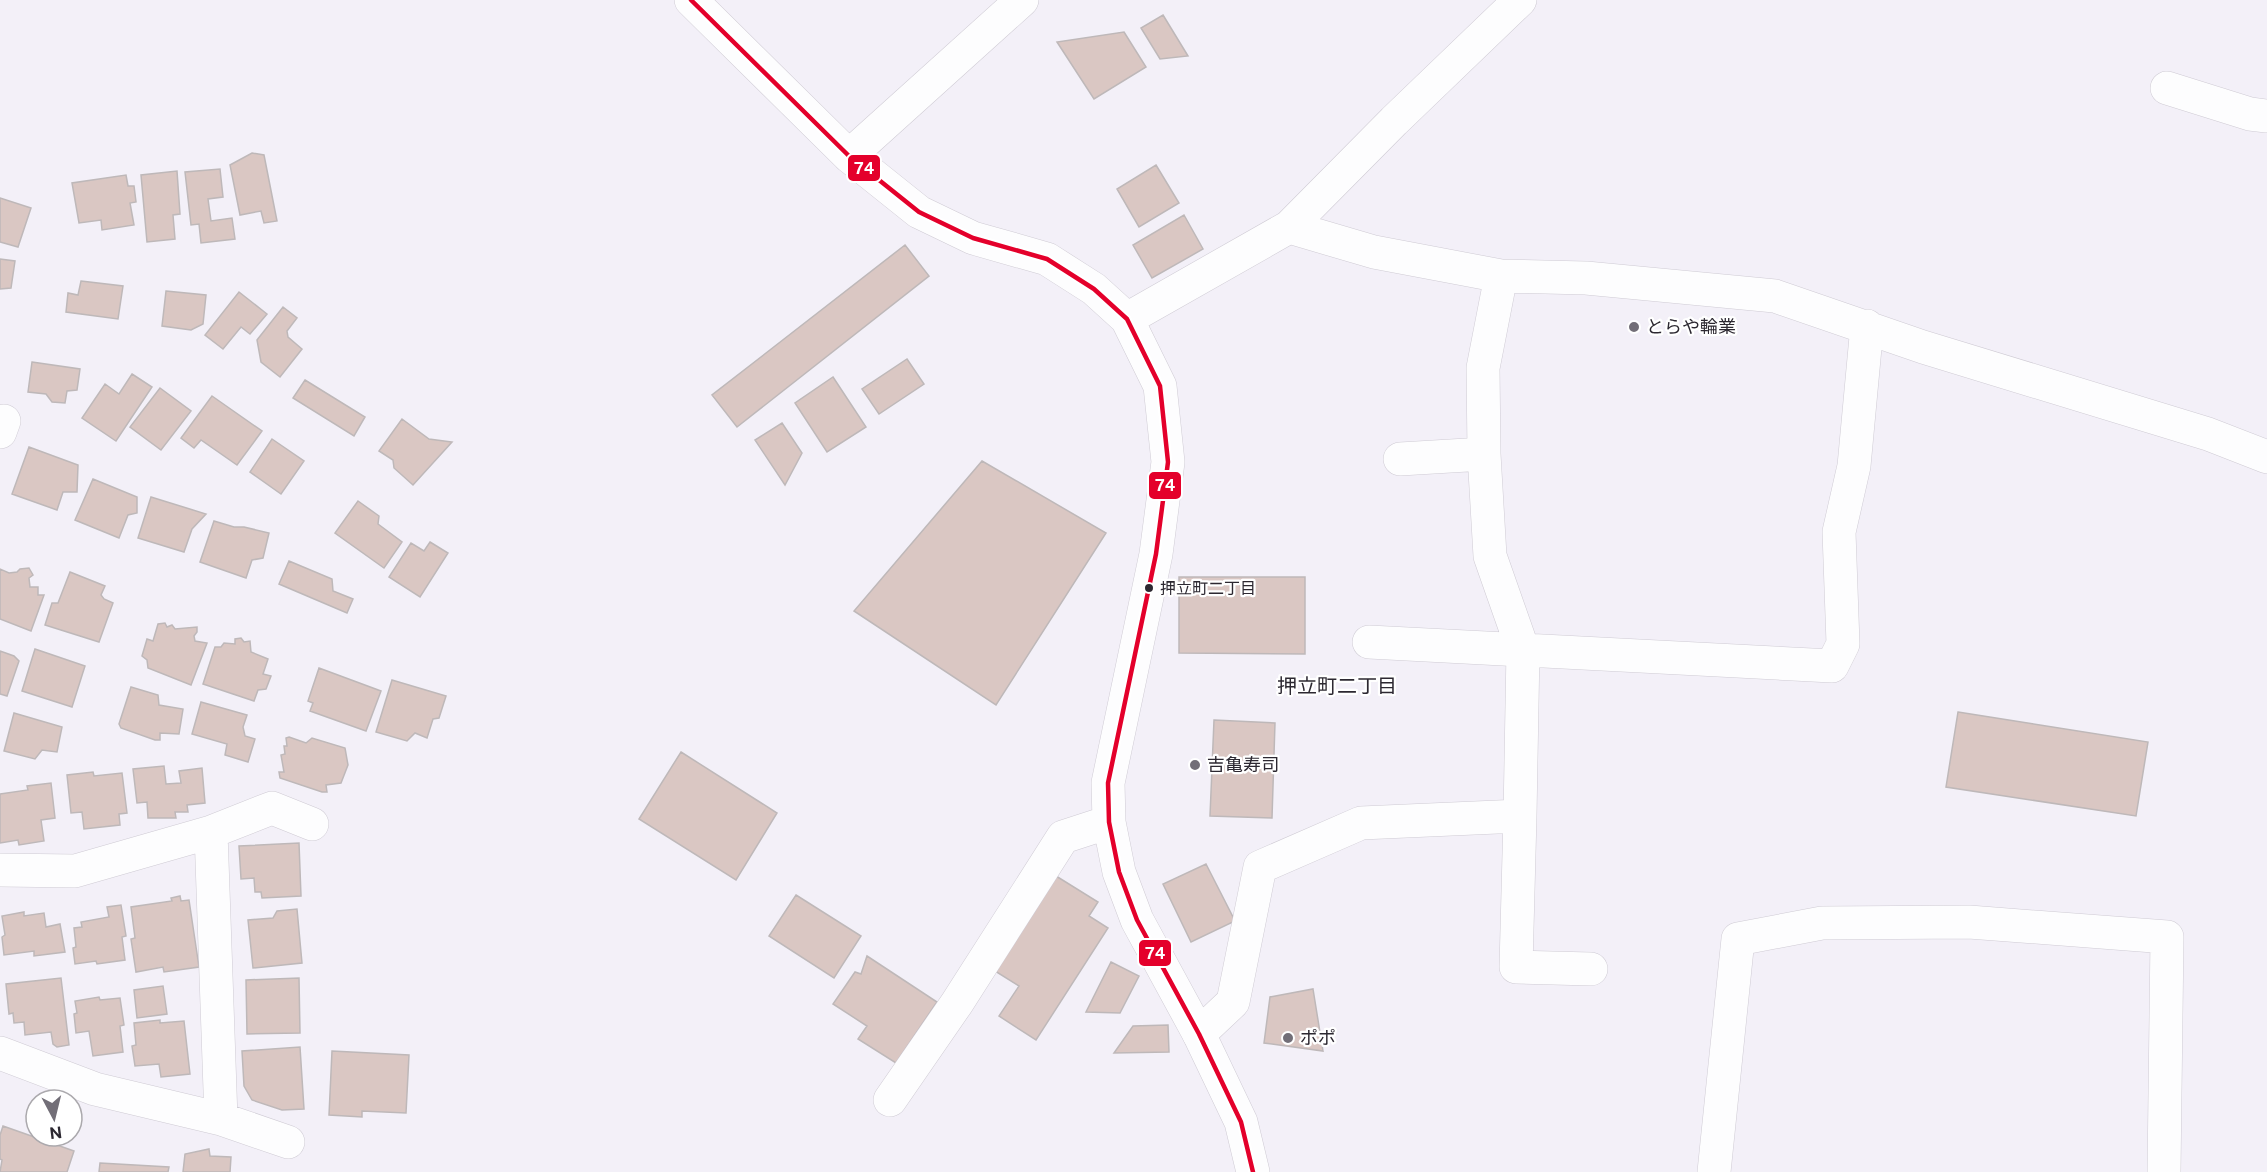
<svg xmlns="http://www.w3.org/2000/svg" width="2267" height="1172" viewBox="0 0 2267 1172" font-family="'Public Sans','Noto Sans JP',sans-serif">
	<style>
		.building { fill: #dac7c3; stroke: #beb8b9; stroke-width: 1.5 }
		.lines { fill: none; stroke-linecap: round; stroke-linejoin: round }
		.minor-casing { stroke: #cfcbd4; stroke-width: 34 }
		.tertiary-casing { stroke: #cfcbd4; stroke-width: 34 }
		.minor { stroke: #fdfdfe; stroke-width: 33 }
		.tertiary { stroke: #fdfdfe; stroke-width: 33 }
		.bus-1-casing { stroke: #fff; stroke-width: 9 }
		.bus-1 { stroke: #e4002b; stroke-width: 4.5 }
		.poi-dot { fill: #726e77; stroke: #fff; stroke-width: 2 }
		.bus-dot { fill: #2c2831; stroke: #fff; stroke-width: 2 }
		.labels { text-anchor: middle; stroke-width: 4.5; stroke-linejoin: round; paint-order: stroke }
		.bus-label { font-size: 16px; fill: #2c2831; stroke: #fff; text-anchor: start }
		.poi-label { font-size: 18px; fill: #2c2831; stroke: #fff; text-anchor: start }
		.neighbourhood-label { font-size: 20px; fill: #2c2831; stroke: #fff }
		.line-badge { stroke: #fff; stroke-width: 2 }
		.badge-label { font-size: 16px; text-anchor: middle; font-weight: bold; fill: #fff }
	</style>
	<rect width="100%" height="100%" fill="#f3f0f8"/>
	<path class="building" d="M 1163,15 L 1188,56 L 1160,59 L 1141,28 Z
		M 1124,32 L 1146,67 L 1094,99 L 1057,42 Z
		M 252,153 L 264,155 L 277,221 L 264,223 L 261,211 L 240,215 L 230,165 Z
		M 1156,165 L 1179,203 L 1139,227 L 1117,189 Z
		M 220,169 L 223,197 L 208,199 L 211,221 L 232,218 L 235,239 L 201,243 L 199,224 L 191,225 L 185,172 Z
		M 177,171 L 180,214 L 173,215 L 175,239 L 147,242 L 141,175 Z
		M 126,175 L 128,186 L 134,186 L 136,202 L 130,203 L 134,225 L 102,230 L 101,220 L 79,223 L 72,183 Z
		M 0,198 L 31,208 L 18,247 L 0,242 Z
		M 1184,215 L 1203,249 L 1152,278 L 1133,245 Z
		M 905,245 L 929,276 L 737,427 L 712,395 Z
		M 0,259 L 15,261 L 11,288 L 0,289 Z
		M 81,281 L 123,286 L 118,319 L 66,312 L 68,293 L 78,295 Z
		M 166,291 L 206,295 L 203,324 L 191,330 L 162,326 Z
		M 239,292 L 267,314 L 250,334 L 241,327 L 223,349 L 205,335 Z
		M 283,307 L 297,318 L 287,331 L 288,337 L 302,349 L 280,377 L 261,362 L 257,340 Z
		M 907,359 L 924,384 L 879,414 L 862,389 Z
		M 32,362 L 80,369 L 77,390 L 67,391 L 65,403 L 52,402 L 46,394 L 28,392 Z
		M 132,374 L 152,387 L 116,441 L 82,418 L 105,384 L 119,394 Z
		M 833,377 L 866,427 L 827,452 L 795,403 Z
		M 305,380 L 365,417 L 354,436 L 293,398 Z
		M 160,388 L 191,411 L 161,450 L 130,427 Z
		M 212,396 L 262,431 L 237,465 L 201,440 L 194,448 L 181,438 Z
		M 402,419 L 429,439 L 452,442 L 413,485 L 394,468 L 393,460 L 379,451 Z
		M 782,423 L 802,453 L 785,485 L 755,440 Z
		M 272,439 L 304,461 L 281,494 L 250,472 Z
		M 29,447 L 78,465 L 77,492 L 63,492 L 57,510 L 12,494 Z
		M 982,461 L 1106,533 L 996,705 L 854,611 Z
		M 93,479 L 137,497 L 137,513 L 128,515 L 119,538 L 75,520 Z
		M 151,497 L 206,514 L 192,529 L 184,552 L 138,538 Z
		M 358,501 L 379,516 L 378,524 L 402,542 L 384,568 L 335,533 Z
		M 214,521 L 234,527 L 244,527 L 269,533 L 263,558 L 252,560 L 246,578 L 200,562 Z
		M 430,542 L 448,553 L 420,597 L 389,577 L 411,543 L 424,551 Z
		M 289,561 L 332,579 L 333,591 L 353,599 L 347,613 L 279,584 Z
		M 29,568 L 33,575 L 29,578 L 30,587 L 38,587 L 38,595 L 44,595 L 31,631 L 0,619 L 0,569 L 9,573 L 17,572 L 20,569 Z
		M 70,572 L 105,586 L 101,595 L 104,599 L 113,603 L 99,642 L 45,625 L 52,603 L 58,603 Z
		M 1179,577 L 1305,577 L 1305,654 L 1179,653 Z
		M 165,623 L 167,627 L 172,625 L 175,629 L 197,627 L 197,632 L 194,636 L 195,641 L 207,643 L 191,685 L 148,668 L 147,660 L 142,656 L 147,639 L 153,641 L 158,624 Z
		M 241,638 L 244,642 L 250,641 L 251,652 L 268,659 L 263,674 L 271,676 L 266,689 L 258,690 L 254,701 L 203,684 L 215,647 L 221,647 L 224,643 L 235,644 L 235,639 Z
		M 35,649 L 85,666 L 72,707 L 22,691 Z
		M 0,651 L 14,656 L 19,661 L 7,696 L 0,694 Z
		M 319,668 L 381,691 L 366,731 L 310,711 L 313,703 L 308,701 Z
		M 392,680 L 446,696 L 439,718 L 433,719 L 427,738 L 415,733 L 407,741 L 376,732 Z
		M 131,687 L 158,695 L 159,705 L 183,709 L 179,734 L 160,733 L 160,740 L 155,740 L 121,728 L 119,724 Z
		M 201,702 L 247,715 L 243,727 L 245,736 L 255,739 L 248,762 L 225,755 L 227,744 L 192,734 Z
		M 1958,712 L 2148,742 L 2136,816 L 1946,787 Z
		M 14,713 L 62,727 L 57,752 L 42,750 L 35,759 L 4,751 Z
		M 1214,720 L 1275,723 L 1272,818 L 1210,816 Z
		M 289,737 L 306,743 L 312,738 L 345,748 L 348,765 L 341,783 L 326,785 L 327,792 L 322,792 L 280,778 L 279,772 L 284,772 L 281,755 L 285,754 L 284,746 L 287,746 L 286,738 Z
		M 681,752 L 777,813 L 736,880 L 639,819 Z
		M 164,766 L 166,784 L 181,783 L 179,771 L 202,768 L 205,803 L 187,805 L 188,812 L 175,812 L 176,818 L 148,818 L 147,802 L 137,803 L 133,769 Z
		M 93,772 L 94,776 L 122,773 L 127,813 L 119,814 L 120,825 L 84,829 L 82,812 L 71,813 L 67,775 Z
		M 51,783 L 55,818 L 41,820 L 44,841 L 19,845 L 18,840 L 0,843 L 0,794 L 28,790 L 27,786 Z
		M 299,843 L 301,896 L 262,898 L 261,892 L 255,892 L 254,878 L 241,879 L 239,846 Z
		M 1206,864 L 1235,921 L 1191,942 L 1163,884 Z
		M 1056,876 L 1098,902 L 1089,916 L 1108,928 L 1036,1040 L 999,1016 L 1019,986 L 995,971 Z
		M 796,895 L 861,936 L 834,978 L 769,936 Z
		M 180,896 L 181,901 L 189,900 L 199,967 L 164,972 L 163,967 L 136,972 L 131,939 L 135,938 L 131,907 L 172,901 L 171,898 Z
		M 121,905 L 126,936 L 122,937 L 125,960 L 97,964 L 96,961 L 75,964 L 73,948 L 76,947 L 74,928 L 82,927 L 81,922 L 109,917 L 107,907 Z
		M 297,909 L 302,963 L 253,968 L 248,920 L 273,918 L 277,911 Z
		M 24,912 L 24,916 L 44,913 L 46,927 L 60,924 L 65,952 L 34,956 L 34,951 L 4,955 L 2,937 L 5,935 L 2,916 Z
		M 867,956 L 937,1002 L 896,1063 L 858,1039 L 867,1026 L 833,1004 L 855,972 L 861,974 Z
		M 1111,962 L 1139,976 L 1120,1013 L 1086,1012 Z
		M 61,978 L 69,1045 L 57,1047 L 53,1044 L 51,1032 L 25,1035 L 24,1022 L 14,1023 L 13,1013 L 9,1014 L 6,984 Z
		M 299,978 L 300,1033 L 247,1034 L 246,980 Z
		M 163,986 L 167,1014 L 137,1018 L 134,990 Z
		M 1313,989 L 1323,1051 L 1264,1043 L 1270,997 Z
		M 99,997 L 100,1000 L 120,998 L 124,1025 L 120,1026 L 123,1052 L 93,1056 L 89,1031 L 76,1033 L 74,1014 L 77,1013 L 75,1001 Z
		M 160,1020 L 160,1023 L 184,1021 L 190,1074 L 161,1077 L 159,1064 L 135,1066 L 132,1046 L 136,1045 L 134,1023 Z
		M 1168,1025 L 1169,1052 L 1114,1053 L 1133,1026 Z
		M 300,1047 L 304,1109 L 282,1110 L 252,1100 L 244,1086 L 242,1051 Z
		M 332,1051 L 409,1055 L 406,1113 L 362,1111 L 362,1117 L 329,1115 Z
		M 3,1126 L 74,1151 L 67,1172 L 0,1172 L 2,1160 L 0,1159 L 0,1135 Z
		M 209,1149 L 210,1156 L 231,1157 L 230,1172 L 183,1172 L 185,1154 Z
		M 100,1163 L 169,1167 L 168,1172 L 99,1172 Z"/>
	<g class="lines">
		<g class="minor-casing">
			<path id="minor" d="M 691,0 L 849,156 L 919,212 L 973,238 L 1047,259 L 1094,289 L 1127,319 L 1160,386 L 1168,462 L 1156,554 L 1108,783 L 1109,822 L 1119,872 L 1137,920 L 1199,1034 L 1233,1002 L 1260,867 L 1361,823 L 1520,816 L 1516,967 L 1591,969
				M 2167,88 L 2250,114 L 2267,116
				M 849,156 L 1022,0
				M 1289,227 L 1394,121 L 1520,0
				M 1501,276 L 1483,368 L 1484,454 L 1490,556 L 1523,650 L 1520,816
				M 1127,319 L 1289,227 L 1374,252 L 1501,276 L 1586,278 L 1775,296 L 1923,347 L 2208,434 L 2267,457
				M 0,432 L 4,421
				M 1400,459 L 1484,454
				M 1369,642 L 1832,666 L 1843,644 L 1839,532 L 1854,466 L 1867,326
				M 211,832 L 221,1119
				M 0,870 L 75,871 L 211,832 L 272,808 L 312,824
				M 0,1053 L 95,1089 L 221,1119 L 288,1142
				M 890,1100 L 957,1003 L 1063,837 L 1109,822
				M 1714,1172 L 1738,939 L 1822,923 L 1969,922 L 2167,937 L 2164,1172"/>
		</g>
		<g class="tertiary-casing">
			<path id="tertiary" d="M 1199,1034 L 1241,1122 L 1253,1172"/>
		</g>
		<use href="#minor" class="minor"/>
		<use href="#tertiary" class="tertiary"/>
		<g class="bus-1-casing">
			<path id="bus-1" d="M 691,0 L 849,156 L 919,212 L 973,238 L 1047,259 L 1094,289 L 1127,319 L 1160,386 L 1168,462 L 1156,554 L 1108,783 L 1109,822 L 1119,872 L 1137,920 L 1199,1034 L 1241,1122 L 1253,1172"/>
		</g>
		<use href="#bus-1" class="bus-1"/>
	</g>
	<g class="poi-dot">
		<circle cx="1634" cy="327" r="6"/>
		<circle cx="1195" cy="765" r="6"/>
		<circle cx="1288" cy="1038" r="6"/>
	</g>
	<circle class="bus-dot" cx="1149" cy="588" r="5"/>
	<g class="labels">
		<g class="bus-label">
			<text x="1160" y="594">押立町二丁目</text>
		</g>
		<g class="poi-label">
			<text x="1646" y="333">とらや輪業</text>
			<text x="1207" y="771">吉亀寿司</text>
			<text x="1300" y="1044">ポポ</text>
		</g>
		<g class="neighbourhood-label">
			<text x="1337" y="693">押立町二丁目</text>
		</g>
	</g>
	<g class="line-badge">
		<rect x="847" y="154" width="34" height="28" rx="6" fill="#e4002b"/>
		<rect x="1148" y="471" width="34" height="29" rx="6" fill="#e4002b"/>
		<rect x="1138" y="939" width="34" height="28" rx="6" fill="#e4002b"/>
	</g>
	<g class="badge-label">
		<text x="864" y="174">74</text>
		<text x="1165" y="491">74</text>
		<text x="1155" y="959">74</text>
	</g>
	<g transform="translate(54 1118) rotate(173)"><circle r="28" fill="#ffffff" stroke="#aba9ad" stroke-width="1.5"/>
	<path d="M0-4.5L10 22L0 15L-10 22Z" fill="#726e77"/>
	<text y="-9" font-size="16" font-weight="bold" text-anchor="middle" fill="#2c2831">N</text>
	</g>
</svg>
